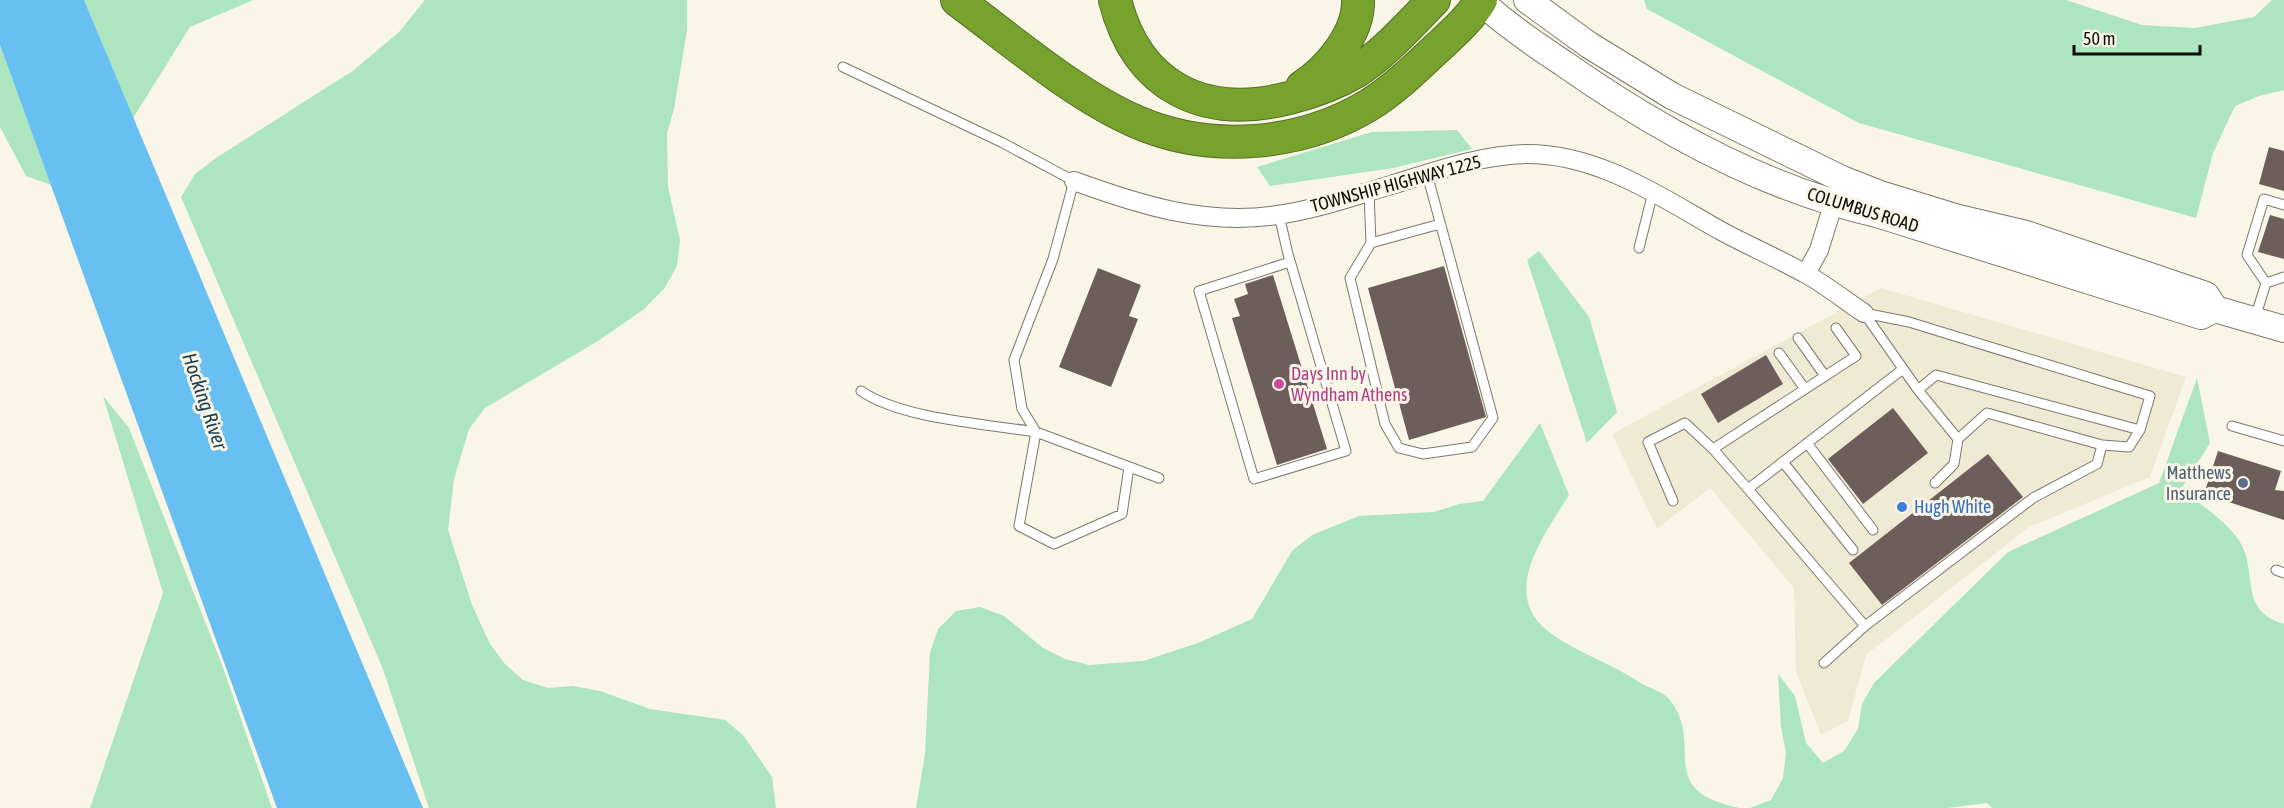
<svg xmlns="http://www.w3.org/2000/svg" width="2284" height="808" viewBox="0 0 2284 808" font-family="'Asap Condensed',sans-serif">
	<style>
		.built { fill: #efead4 }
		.green { fill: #ace5be }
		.water { fill: #68bff1 }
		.building { fill: #6c5e5a }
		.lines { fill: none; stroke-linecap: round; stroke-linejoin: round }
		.lane-casing { stroke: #7b786b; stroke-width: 11 }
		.street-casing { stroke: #7b786b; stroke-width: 20 }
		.secondary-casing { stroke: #7b786b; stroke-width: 28 }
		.highway-casing { stroke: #536e20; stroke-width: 34 }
		.lane { stroke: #fff; stroke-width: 9 }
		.street { stroke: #fff; stroke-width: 18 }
		.secondary { stroke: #fff; stroke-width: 26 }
		.highway { stroke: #78a22e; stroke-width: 32 }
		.hotel-dot { fill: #d1479c; stroke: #f9f6e7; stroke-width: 2 }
		.service-dot { fill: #5c6f8a; stroke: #f9f6e7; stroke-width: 2 }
		.shop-dot { fill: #3f7fe0; stroke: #f9f6e7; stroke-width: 2 }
		.labels { text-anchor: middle; stroke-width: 6; stroke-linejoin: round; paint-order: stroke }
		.street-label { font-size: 18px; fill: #0d0c07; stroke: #f9f6e7 }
		.hotel-label { font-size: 18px; fill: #b23c85; stroke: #f9f6e7; text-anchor: start }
		.service-label { font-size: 18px; fill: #4e5e75; stroke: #f9f6e7; text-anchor: end }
		.shop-label { font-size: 18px; fill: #366cbe; stroke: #f9f6e7; text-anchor: start }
		.water-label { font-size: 20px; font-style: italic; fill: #183e53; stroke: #f9f6e7 }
	</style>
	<rect width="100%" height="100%" fill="#f9f6e7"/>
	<path class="built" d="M 1881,288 L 2186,377 L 2150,477 L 2029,527 L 1866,655 L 1848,721 L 1821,735 L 1796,672 L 1794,588 L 1710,488 L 1657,529 L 1612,434 Z"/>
	<path class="green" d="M 84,0 L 253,0 L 190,27 L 133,118 Z
		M 425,0 L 687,0 L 687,30 L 674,109 L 667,133 L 668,187 L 680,240 L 677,266 L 664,289 L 644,309 L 601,339 L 485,408 L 469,429 L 454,479 L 448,530 L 472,605 L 490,644 L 505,664 L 523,680 L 548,688 L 573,686 L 600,691 L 650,709 L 725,720 L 743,735 L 772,777 L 776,808 L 429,808 L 383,669 L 181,197 L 195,174 L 216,158 L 354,70 L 399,32 Z
		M 1644,0 L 2066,0 L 2142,25 L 2195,28 L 2254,17 L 2272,0 L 2284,0 L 2284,90 L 2259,96 L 2235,106 L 2213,153 L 2196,218 L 1859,123 L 1647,9 Z
		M 0,45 L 51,185 L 26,176 L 0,127 Z
		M 1457,130 L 1472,149 L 1393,168 L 1270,186 L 1257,167 L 1372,132 Z
		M 1539,251 L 1589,317 L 1617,412 L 1587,443 L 1527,260 Z
		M 2197,378 L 2210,443 L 2181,489 C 2199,504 2224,519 2238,539 C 2260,570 2236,610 2284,624 L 2284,808 L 1992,808 L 1987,803 L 1947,808 L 1750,808 L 1771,800 L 1783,778 L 1786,753 L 1781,727 L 1778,674 L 1795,696 L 1806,743 L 1823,763 L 1844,751 L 1858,729 L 1862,704 L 1874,683 L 2008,552 L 2159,483 Z
		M 103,396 L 129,428 L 222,665 L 272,808 L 90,808 L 163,593 Z
		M 1540,423 L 1569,495 C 1545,534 1499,593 1548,631 C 1573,651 1611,663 1639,682 C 1648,688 1663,691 1670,700 C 1706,746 1652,790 1740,808 L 916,808 L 925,754 L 930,653 L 938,629 L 956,611 L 980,607 L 1004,616 L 1043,648 L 1065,659 L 1089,665 L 1143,661 L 1198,643 L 1252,619 L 1292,551 L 1312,535 L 1359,516 L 1434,512 L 1459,504 L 1483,501 Z"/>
	<path class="water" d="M 0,0 L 84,0 L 423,808 L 277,808 L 0,45 Z"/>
	<path class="building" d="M 2269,147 L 2284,151 L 2284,191 L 2259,184 Z
		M 2270,215 L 2284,219 L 2284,259 L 2258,252 Z
		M 1444,266 L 1486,417 L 1409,440 L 1368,288 Z
		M 1098,268 L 1141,285 L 1129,316 L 1138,319 L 1111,387 L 1059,367 Z
		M 1273,275 L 1327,449 L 1277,465 L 1232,318 L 1240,316 L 1234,299 L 1248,294 L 1245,284 Z
		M 1766,355 L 1783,384 L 1718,423 L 1701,394 Z
		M 1893,408 L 1928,453 L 1863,504 L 1828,459 Z
		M 2218,451 L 2281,471 L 2275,490 L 2284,491 L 2284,520 L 2204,494 Z
		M 1988,454 L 2023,497 L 1882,605 L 1849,563 Z"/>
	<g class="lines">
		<g class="lane-casing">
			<path id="lane" d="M 843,67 L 1003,143 L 1074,181 L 1053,259 L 1014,360 L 1022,409 L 1036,432 L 1159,478
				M 1369,192 L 1371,243 L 1350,278 L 1385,424 L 1399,448 L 1423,454 L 1472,447 L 1493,418 L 1427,174
				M 1279,215 L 1288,254 L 1346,451 L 1254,479 L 1199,291 L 1290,262
				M 1371,243 L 1440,224
				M 1639,248 L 1653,192
				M 2266,283 L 2284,277
				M 1864,313 L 1909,322 L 2150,396 L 2140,430 L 1936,375 L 1918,390
				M 1864,313 L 1918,390 L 1958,439
				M 2255,318 L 2266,283 L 2247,255 L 2264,199 L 2284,205
				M 1798,338 L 1825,376
				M 1779,353 L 1805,389
				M 861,391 C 902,419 985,424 1036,432 L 1019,526 L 1054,544 L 1122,514 L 1129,467
				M 2232,426 L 2284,441
				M 1807,443 L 1873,530
				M 1713,449 L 1856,356 L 1836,328
				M 1783,462 L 1853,550
				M 1935,483 L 1954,464 L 1958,439 L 1987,413 L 2102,445 L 2129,447 L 2140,430
				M 1673,501 L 1648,442 L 1685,423 L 1713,449 L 1748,489
				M 2276,570 L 2284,573
				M 1865,626 L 1748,489 L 1903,369
				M 1824,663 L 1865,626 L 2033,498 L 2097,464 L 2102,445"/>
		</g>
		<g class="street-casing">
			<path id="street" d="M 1074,181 C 1140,205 1206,226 1277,215 C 1315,210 1354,196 1391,185 C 1436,171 1480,155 1527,154 C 1600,154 1662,198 1723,232 C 1749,246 1777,258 1804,273 C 1825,284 1844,300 1864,313
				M 1806,274 L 1819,250 L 1837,192"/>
		</g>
		<g class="secondary-casing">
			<path id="secondary" d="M 1479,0 C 1504,23 1534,44 1563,63 C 1657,129 1764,189 1877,214 L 2201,316 L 2215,309
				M 1527,0 L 1589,45 L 1672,96 L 1842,179 L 1883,195 L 1958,218 L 2026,234 L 2206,295 L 2215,309 L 2284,329"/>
		</g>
		<g class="highway-casing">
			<path id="highway" d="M 957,0 C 1011,40 1076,96 1137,122 C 1211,154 1301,146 1369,105 C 1393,90 1414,70 1435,50 C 1451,35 1470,19 1481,0
				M 1115,0 C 1137,87 1204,120 1289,98 C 1313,92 1335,84 1357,71 C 1386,52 1409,25 1434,0
				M 1302,87 C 1329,69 1359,34 1358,0"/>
		</g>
		<use href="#lane" class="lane"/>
		<use href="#street" class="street"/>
		<use href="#secondary" class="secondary"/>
		<use href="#highway" class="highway"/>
	</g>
	<circle class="hotel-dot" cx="1279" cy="384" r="6"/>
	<circle class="service-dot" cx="2243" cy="483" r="6"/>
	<circle class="shop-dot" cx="1902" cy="507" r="6"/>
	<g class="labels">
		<g class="street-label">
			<text transform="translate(1396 184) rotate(-15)" y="6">TOWNSHIP HIGHWAY 1225</text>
			<text transform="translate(1863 210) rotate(17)" y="6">COLUMBUS ROAD</text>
		</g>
		<g class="hotel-label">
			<text x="1291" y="380">Days Inn by<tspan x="1291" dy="21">Wyndham Athens</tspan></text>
		</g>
		<g class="service-label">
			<text x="2231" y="479">Matthews<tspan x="2231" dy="21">Insurance</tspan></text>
		</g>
		<g class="shop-label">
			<text x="1914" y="513">Hugh White</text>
		</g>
		<g class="water-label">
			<text transform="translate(205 401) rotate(71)" y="7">Hocking River</text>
		</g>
	</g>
	<path d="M2074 45v9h126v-9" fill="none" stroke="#0d0c07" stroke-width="3"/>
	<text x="2083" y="45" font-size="18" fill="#0d0c07" stroke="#f9f6e7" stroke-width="4.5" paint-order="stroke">50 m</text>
</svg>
